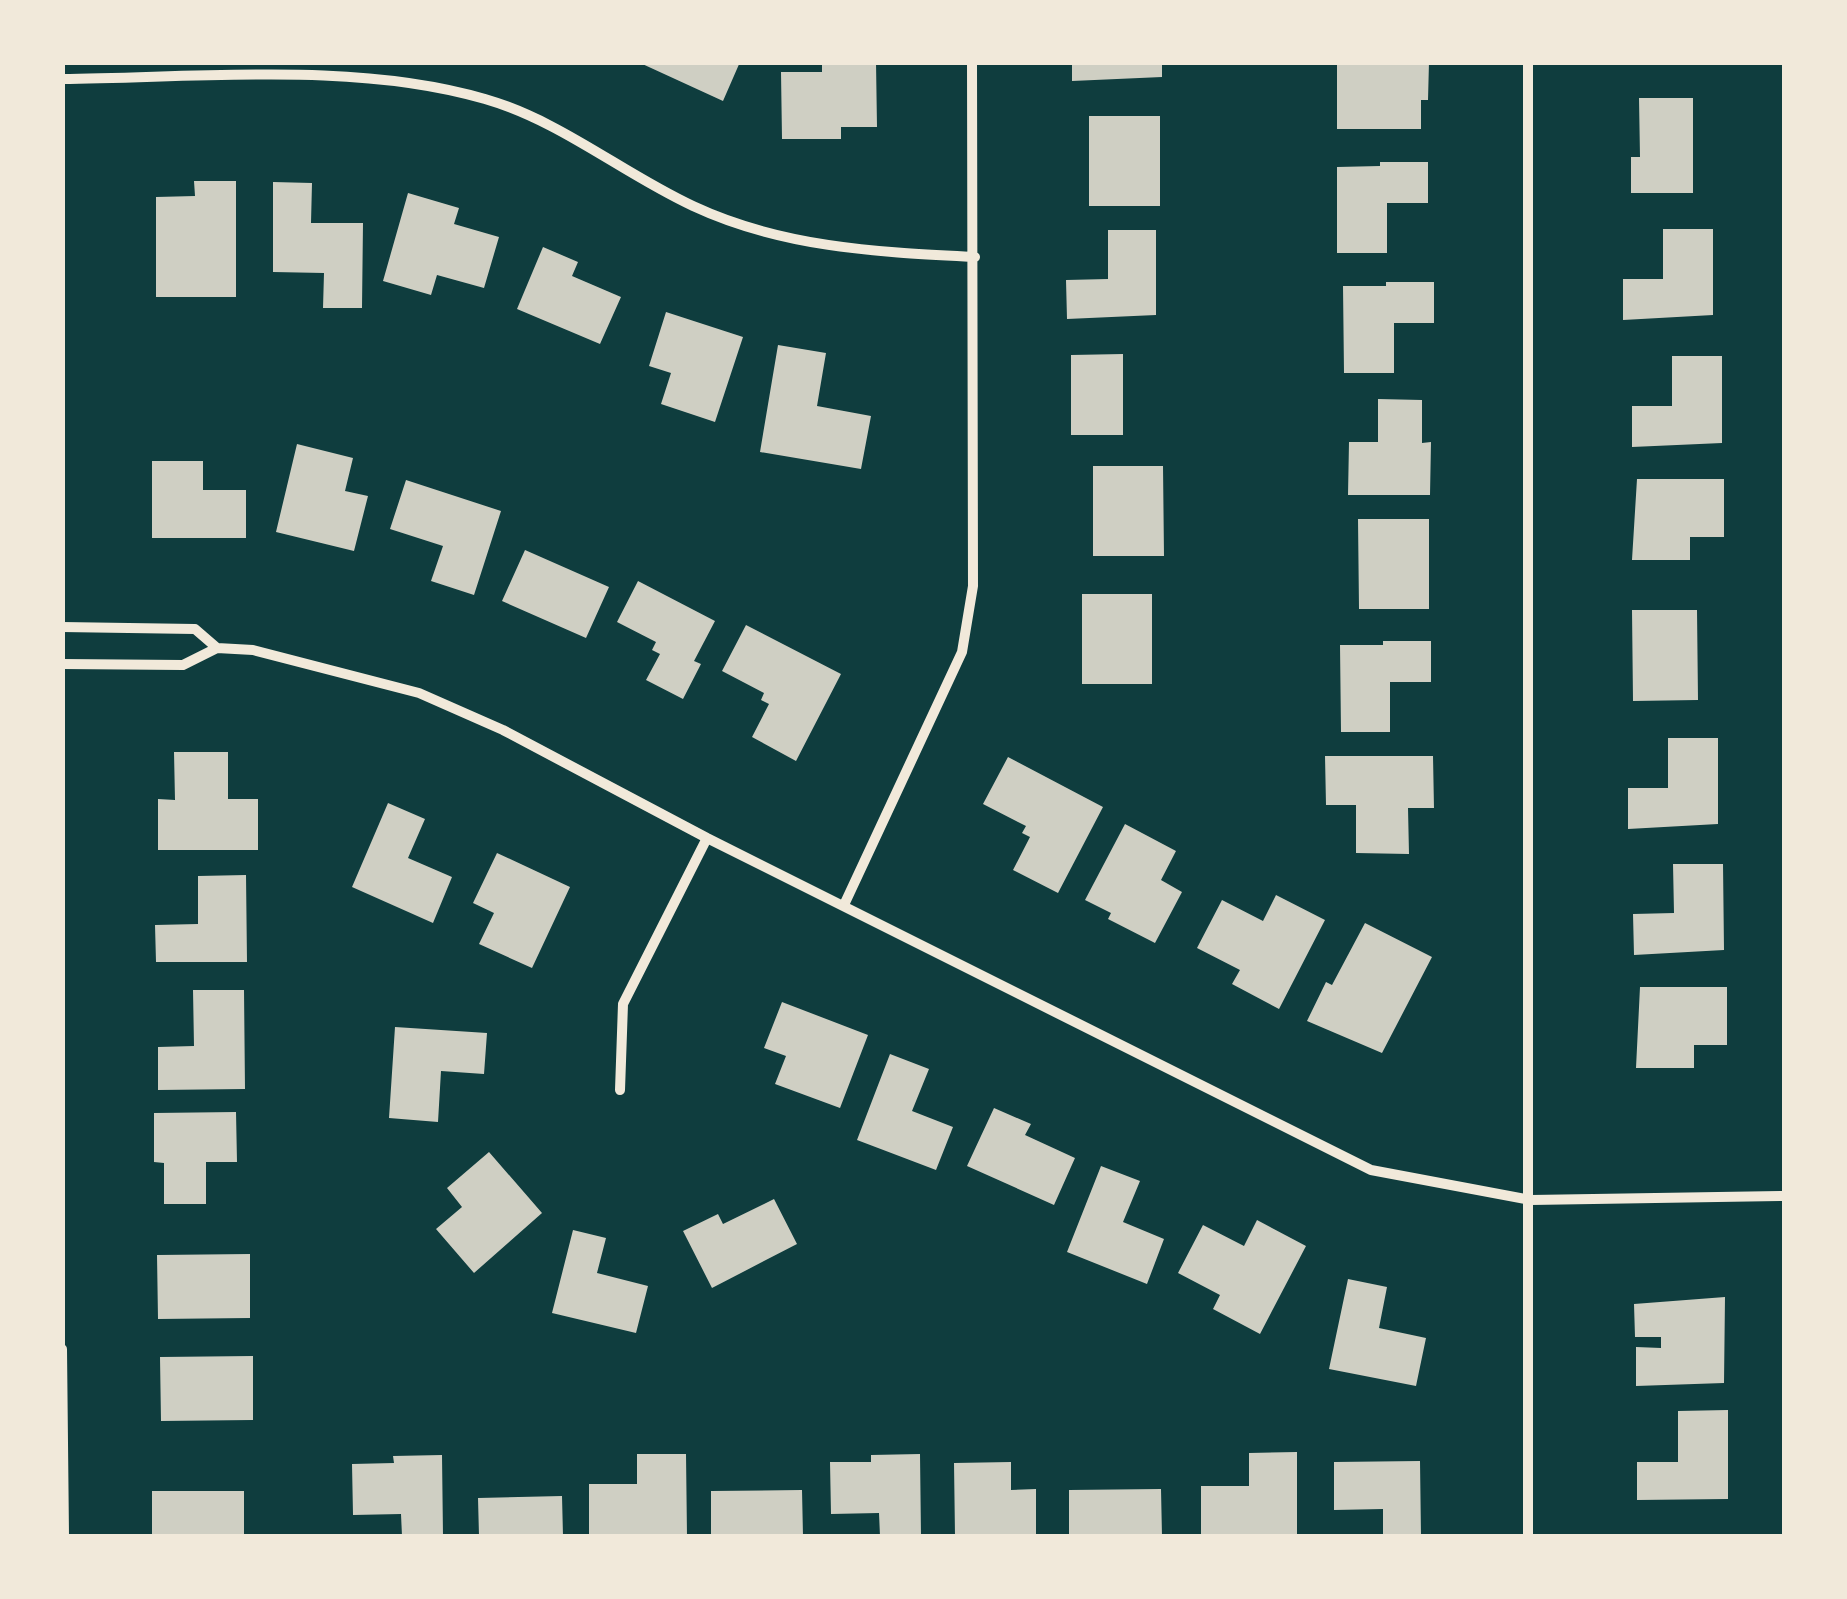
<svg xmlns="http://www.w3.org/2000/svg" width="1847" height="1599" viewBox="0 0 1847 1599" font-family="'Golos Text',sans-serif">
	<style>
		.building { fill: #cfcfc3 }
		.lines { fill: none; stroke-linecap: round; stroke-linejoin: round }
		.minor { stroke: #f1e9da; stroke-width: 10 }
	</style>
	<rect width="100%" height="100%" fill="#0f3d3e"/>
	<path class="building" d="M 638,62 L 740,62 L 723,101 Z
		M 822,62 L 876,62 L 877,127 L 841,127 L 841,139 L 782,139 L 781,72 L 822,72 Z
		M 1072,62 L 1162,62 L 1162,77 L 1072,81 Z
		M 1337,62 L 1429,62 L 1428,100 L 1421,100 L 1421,129 L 1337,129 Z
		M 1639,98 L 1693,98 L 1693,193 L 1631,193 L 1631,157 L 1640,157 Z
		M 1089,116 L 1160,116 L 1160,206 L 1089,206 Z
		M 1380,162 L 1428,162 L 1428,203 L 1387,203 L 1387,253 L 1337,253 L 1337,167 L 1380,166 Z
		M 194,181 L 236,181 L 236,297 L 156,297 L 156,197 L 195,196 Z
		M 273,182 L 312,183 L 311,223 L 363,223 L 362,308 L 323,308 L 324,273 L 273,272 Z
		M 408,193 L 459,208 L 454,224 L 499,237 L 484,288 L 437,275 L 431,295 L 383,281 Z
		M 1663,229 L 1713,229 L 1713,315 L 1623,320 L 1623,279 L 1663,279 Z
		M 1108,230 L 1156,230 L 1156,315 L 1067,319 L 1066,280 L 1108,279 Z
		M 543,247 L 578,262 L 572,276 L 621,297 L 600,344 L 517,309 Z
		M 1386,282 L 1434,282 L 1434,323 L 1394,323 L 1394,373 L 1344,373 L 1343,286 L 1386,286 Z
		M 666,312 L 743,337 L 715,422 L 661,404 L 671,373 L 649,366 Z
		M 778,345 L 826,353 L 817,406 L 871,416 L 861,469 L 760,452 Z
		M 1123,354 L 1123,435 L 1071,435 L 1071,355 Z
		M 1672,356 L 1722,356 L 1722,443 L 1632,447 L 1632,406 L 1672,406 Z
		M 1378,399 L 1422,400 L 1422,443 L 1431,442 L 1430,495 L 1348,495 L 1349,442 L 1378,442 Z
		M 297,444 L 353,458 L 345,491 L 368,496 L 354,551 L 276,532 Z
		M 152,461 L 203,461 L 203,490 L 246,490 L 246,538 L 152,538 Z
		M 1093,466 L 1163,466 L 1164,556 L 1093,556 Z
		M 1637,479 L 1724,479 L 1724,537 L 1690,537 L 1690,560 L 1632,560 Z
		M 406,480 L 501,511 L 474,595 L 431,581 L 443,546 L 390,529 Z
		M 1358,519 L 1429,519 L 1429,609 L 1359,609 Z
		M 525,550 L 609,587 L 586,638 L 502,601 Z
		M 638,581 L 715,621 L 694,661 L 701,664 L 683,699 L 646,680 L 660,654 L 652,650 L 656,642 L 617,622 Z
		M 1082,594 L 1152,594 L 1152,684 L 1082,684 Z
		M 1632,610 L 1697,610 L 1698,700 L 1633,701 Z
		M 746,625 L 841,674 L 796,761 L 752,737 L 769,704 L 761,700 L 764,693 L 722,671 Z
		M 1383,641 L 1431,641 L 1431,682 L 1390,682 L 1390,732 L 1341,732 L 1340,645 L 1383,645 Z
		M 1668,738 L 1718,738 L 1718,824 L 1628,829 L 1628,788 L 1668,788 Z
		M 174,752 L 228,752 L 228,799 L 258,799 L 258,850 L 158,850 L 158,799 L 175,800 Z
		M 1325,756 L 1433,756 L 1434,808 L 1408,808 L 1409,854 L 1356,853 L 1356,805 L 1326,805 Z
		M 1008,757 L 1103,807 L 1058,893 L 1013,870 L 1030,837 L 1022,833 L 1026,826 L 983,804 Z
		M 388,803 L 425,819 L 408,858 L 452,877 L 433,923 L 352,887 Z
		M 1125,824 L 1176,851 L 1161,880 L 1182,892 L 1155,943 L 1108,919 L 1111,913 L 1085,900 Z
		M 497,853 L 570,887 L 532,968 L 479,944 L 494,913 L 473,903 Z
		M 1673,864 L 1723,864 L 1724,950 L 1634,955 L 1633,914 L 1674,913 Z
		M 246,875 L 247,962 L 156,962 L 155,925 L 198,924 L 198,876 Z
		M 1276,895 L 1325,920 L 1279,1009 L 1232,984 L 1240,970 L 1197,948 L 1222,900 L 1263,921 Z
		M 1365,923 L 1432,957 L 1382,1053 L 1307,1021 L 1326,982 L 1332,985 Z
		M 1640,987 L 1727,987 L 1727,1045 L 1694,1045 L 1694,1068 L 1636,1068 Z
		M 193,990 L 244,990 L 245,1089 L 158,1090 L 158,1047 L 194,1046 Z
		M 782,1002 L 868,1035 L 840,1108 L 775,1084 L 786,1056 L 764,1048 Z
		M 395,1027 L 487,1033 L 484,1074 L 441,1071 L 438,1122 L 389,1118 Z
		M 890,1054 L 929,1069 L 912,1111 L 953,1127 L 936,1170 L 857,1140 Z
		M 994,1108 L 1031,1124 L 1025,1135 L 1075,1158 L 1054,1205 L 967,1166 Z
		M 236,1112 L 237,1162 L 206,1162 L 206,1204 L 164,1204 L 164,1163 L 154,1162 L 154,1113 Z
		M 489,1152 L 542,1213 L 474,1273 L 436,1229 L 462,1207 L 447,1188 Z
		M 1101,1166 L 1140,1181 L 1123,1222 L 1164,1239 L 1147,1284 L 1067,1252 Z
		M 774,1199 L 797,1244 L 712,1288 L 683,1231 L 718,1214 L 723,1224 Z
		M 1257,1220 L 1306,1246 L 1260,1334 L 1213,1309 L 1220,1295 L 1178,1273 L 1203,1225 L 1244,1246 Z
		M 573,1230 L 606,1238 L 597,1273 L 648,1286 L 636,1333 L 552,1313 Z
		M 250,1254 L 250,1318 L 158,1319 L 157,1255 Z
		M 1348,1279 L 1387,1287 L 1379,1328 L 1426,1338 L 1416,1386 L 1329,1369 Z
		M 1725,1297 L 1724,1383 L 1636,1386 L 1636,1347 L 1661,1348 L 1661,1337 L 1635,1337 L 1634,1304 Z
		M 253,1356 L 253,1420 L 161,1421 L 160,1357 Z
		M 1728,1410 L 1728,1499 L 1637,1500 L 1637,1462 L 1678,1462 L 1678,1411 Z
		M 1297,1452 L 1297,1536 L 1201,1536 L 1201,1486 L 1249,1486 L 1249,1453 Z
		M 637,1454 L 686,1454 L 687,1536 L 589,1536 L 589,1484 L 637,1484 Z
		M 920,1454 L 921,1536 L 880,1536 L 879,1513 L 831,1514 L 830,1462 L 871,1462 L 871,1455 Z
		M 442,1455 L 443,1536 L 402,1536 L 401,1514 L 353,1515 L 352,1464 L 394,1463 L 393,1456 Z
		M 1420,1461 L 1421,1536 L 1383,1536 L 1383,1509 L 1334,1510 L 1334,1462 Z
		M 1011,1462 L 1011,1490 L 1036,1489 L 1036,1536 L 955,1536 L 954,1463 Z
		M 1161,1489 L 1162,1536 L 1069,1536 L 1069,1490 Z
		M 802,1490 L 803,1536 L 711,1536 L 711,1491 Z
		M 152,1491 L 244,1491 L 244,1536 L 152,1536 Z
		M 562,1496 L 563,1536 L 479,1536 L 478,1498 Z"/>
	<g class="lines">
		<path class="minor" d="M 1528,62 L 1528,1536
			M 62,79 C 197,78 356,61 485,99 C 561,121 622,173 693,206 C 783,248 878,252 975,257
			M 62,627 L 195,629 L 217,648
			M 62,664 L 183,665 L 217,648 L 253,650 L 419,693 L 503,730 L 707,838 L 1371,1170 L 1531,1200 L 1784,1196
			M 844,905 L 962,652 L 973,586 L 972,62
			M 620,1090 L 623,1004 L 707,838
			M 62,1349 L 64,1536"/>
	</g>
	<rect width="1847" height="1599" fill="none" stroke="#f1e9da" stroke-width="130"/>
</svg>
